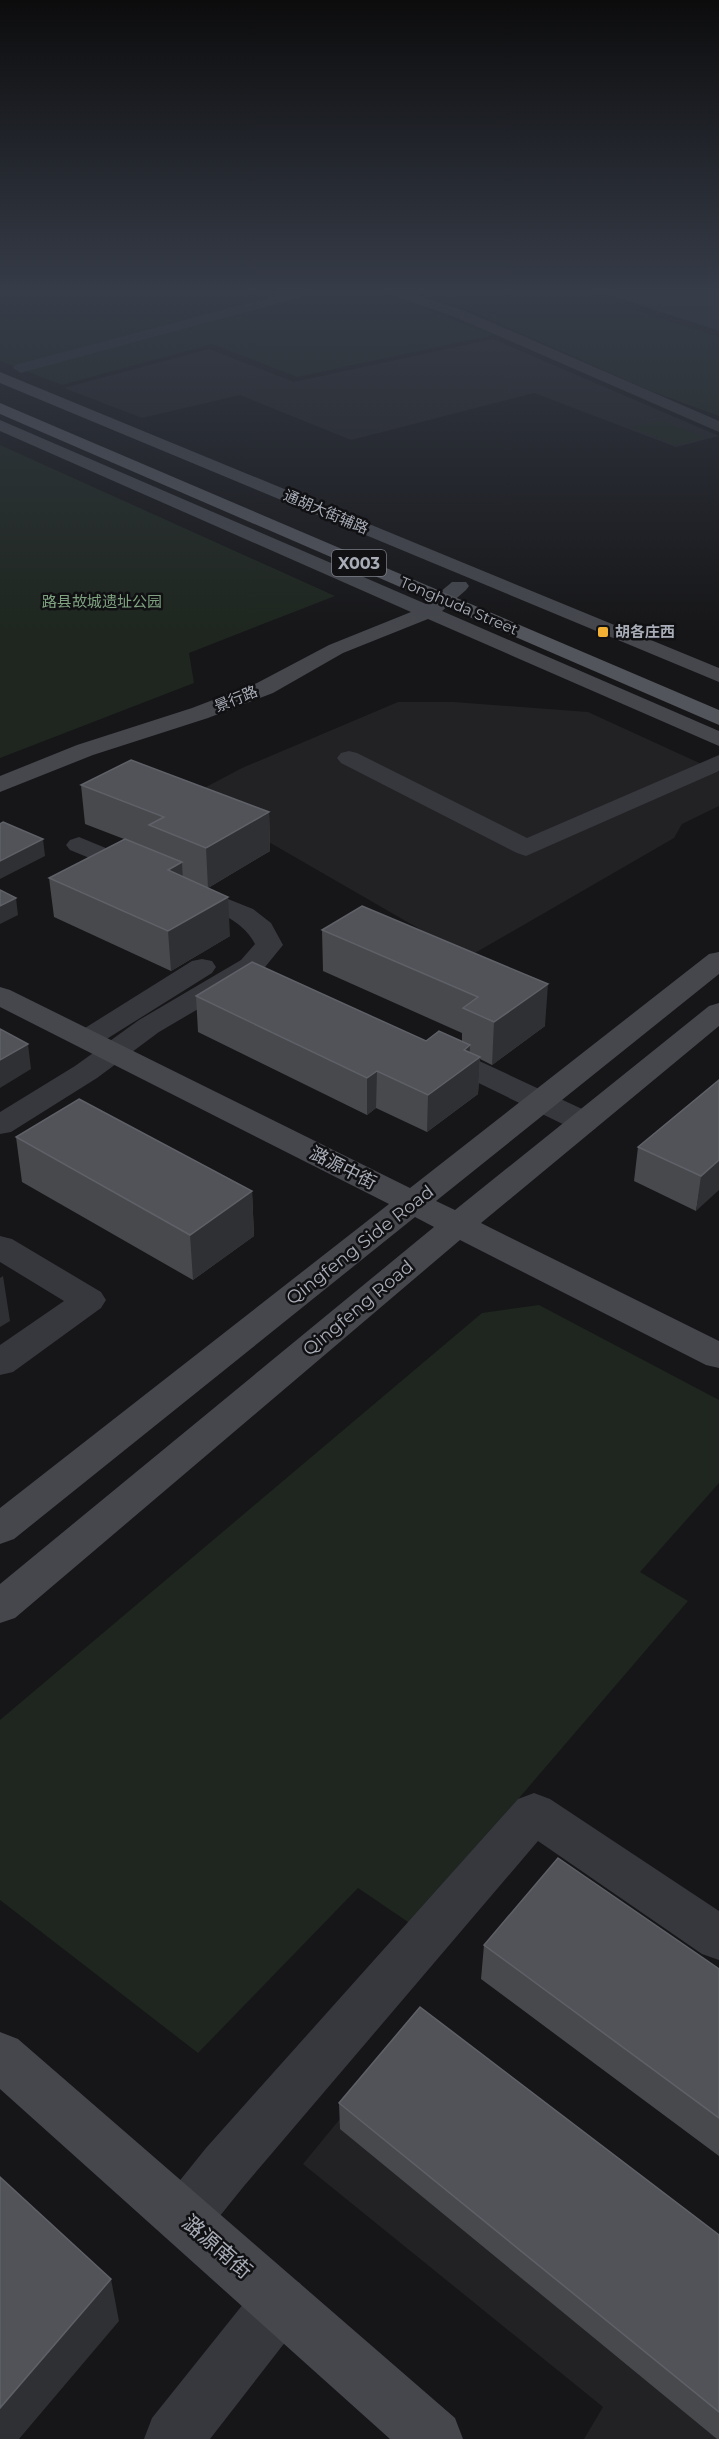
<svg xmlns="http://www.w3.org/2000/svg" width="719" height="2439" viewBox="0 0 719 2439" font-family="Montserrat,'Noto Sans SC',sans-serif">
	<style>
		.built { fill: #222225 }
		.green { fill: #1e261f }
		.water { fill: #2c353c }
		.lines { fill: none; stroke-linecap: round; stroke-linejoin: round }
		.canal { fill: #2c353c; fill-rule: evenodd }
		.street { fill: #37383d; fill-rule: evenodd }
		.secondary { fill: #45474d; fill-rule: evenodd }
		.primary { fill: #53555c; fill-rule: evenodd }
		.wall { fill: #47494d }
		.shaded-wall { fill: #2f3033 }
		.building { fill: #525359; stroke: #5f6168; stroke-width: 1.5 }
		.poi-dot { fill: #f2b134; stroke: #111113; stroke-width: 2 }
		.labels { text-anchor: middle; stroke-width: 5; stroke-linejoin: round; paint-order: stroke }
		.far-street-label { font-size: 15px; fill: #a8adb8; stroke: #111113 }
		.far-park-label { font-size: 15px; fill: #7fa381; stroke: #111113 }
		.far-poi-label { font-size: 15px; font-weight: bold; fill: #a8adb8; stroke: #111113; text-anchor: start }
		.shield { fill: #111113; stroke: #7b7e86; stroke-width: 1.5 }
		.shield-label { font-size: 16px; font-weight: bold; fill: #a8adb8 }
		.street-label { font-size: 18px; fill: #a8adb8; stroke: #111113 }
		.near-street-label { font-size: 21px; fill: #a8adb8; stroke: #111113 }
	</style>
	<rect width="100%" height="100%" fill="#161618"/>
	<path class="built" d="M 493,339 L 719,436 L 676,447 L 534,393 L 351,440 L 240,395 L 142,418 L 64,388 L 209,349 L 294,382 Z
		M 398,702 L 454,702 L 588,712 L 719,772 L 719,806 L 682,824 L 674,838 L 468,957 L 189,796 L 242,768 Z
		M 371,2081 L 719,2439 L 584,2439 L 603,2407 L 303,2164 Z"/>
	<path class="green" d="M 0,293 L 383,293 L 494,335 L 297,377 L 212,344 L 62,385 L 0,361 Z
		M 418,293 L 583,293 L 719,337 L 719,416 L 648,390 L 476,313 Z
		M 662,420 L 706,438 L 675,445 L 630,427 Z
		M 0,445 L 335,596 L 189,653 L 194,683 L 0,758 Z
		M 539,1305 L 719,1400 L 719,1483 L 640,1572 L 688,1601 L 411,1924 L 358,1888 L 198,2053 L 0,1900 L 0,1720 L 482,1313 Z"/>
	<path class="water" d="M 604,293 L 719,293 L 719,331 Z"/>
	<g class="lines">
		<path class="canal" d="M 286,293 L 308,293 L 306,296 L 27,371 L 21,373 L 13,368 L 15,365 Z"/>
		<path class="street" d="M 392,293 L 411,293 L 465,311 L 719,421 L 719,432 L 455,317 L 394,296 Z
			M 349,751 L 357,753 L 527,838 L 719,755 L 719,771 L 526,856 L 517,853 L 341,763 L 337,758 L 341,753 Z
			M 79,837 L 147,865 L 151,870 L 147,875 L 138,878 L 70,850 L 66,845 L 70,840 Z
			M 188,883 L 253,909 L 271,923 L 283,945 L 261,972 L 159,1032 L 97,1078 L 11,1132 L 0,1134 L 0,1112 L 75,1066 L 139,1020 L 241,960 L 255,944 C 241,916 206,908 179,897 L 175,891 L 179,885 Z
			M 202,959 L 212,961 L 216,967 L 212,973 L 97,1045 L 87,1048 L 77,1045 L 72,1039 L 77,1033 L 192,961 Z
			M 437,1043 L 447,1046 L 595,1115 L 599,1122 L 595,1129 L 584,1131 L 573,1129 L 427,1058 L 422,1052 L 427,1046 Z
			M 0,1236 L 12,1239 L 101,1292 L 106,1300 L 101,1308 L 13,1372 L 0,1375 L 0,1345 L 64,1301 L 0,1262 Z
			M 534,1793 L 550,1799 L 719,1911 L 719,1960 L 702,1954 L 538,1841 L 244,2186 L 203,2237 L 184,2245 L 165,2237 L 157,2218 L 165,2199 L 206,2148 L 518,1799 Z
			M 280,2275 L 300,2283 L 308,2303 L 300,2323 L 210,2439 L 144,2439 L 152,2418 L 260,2283 Z"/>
		<path class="secondary" d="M 0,372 L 719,668 L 719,682 L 0,383 Z
			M 0,420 L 426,604 L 452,582 L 466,582 L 469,586 L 466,590 L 442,611 L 719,731 L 719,746 L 428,619 L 343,653 L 273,693 L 208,718 L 93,755 L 0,792 L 0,776 L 77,745 L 192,708 L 257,683 L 329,645 L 411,612 L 0,431 Z
			M 719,952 L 719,974 L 436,1201 L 455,1210 L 709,1006 L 719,1003 L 719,1026 L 481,1223 L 719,1341 L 719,1368 L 706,1365 L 460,1240 L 15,1618 L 0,1623 L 0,1584 L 434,1227 L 415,1217 L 14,1539 L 0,1544 L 0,1508 L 389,1204 L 0,1007 L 0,987 L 10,990 L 410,1188 L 709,954 Z
			M 0,2032 L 18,2039 L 455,2418 L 463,2439 L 390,2439 L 0,2089 Z"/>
		<path class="primary" d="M 0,403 L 719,710 L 719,725 L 0,414 Z"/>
	</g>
	<path class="wall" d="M 81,785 L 269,812 L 270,851 L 208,888 L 230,936 L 171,971 L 54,917 L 49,878 L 124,839 L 85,824 Z
		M 322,930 L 545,1026 L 492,1065 L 480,1059 L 478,1094 L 427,1132 L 376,1108 L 367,1115 L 198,1032 L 196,996 L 426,1041 L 462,1041 L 462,1033 L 323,971 Z
		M 719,1080 L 696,1211 L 634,1181 L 638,1147 Z
		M 16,1137 L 252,1191 L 254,1236 L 193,1280 L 22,1182 Z
		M 484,1945 L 719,1969 L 719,2156 L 481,1979 Z
		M 339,2103 L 719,2235 L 719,2439 L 717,2439 L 340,2129 Z"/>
	<path class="shaded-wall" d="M 269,812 L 270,851 L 208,888 L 206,848 Z
		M 43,839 L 45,856 L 0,879 L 0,861 Z
		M 182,862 L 184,902 L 168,870 Z
		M 228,897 L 230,936 L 171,971 L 168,931 Z
		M 16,898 L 18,915 L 0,924 L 0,906 Z
		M 548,984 L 545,1026 L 492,1065 L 494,1022 Z
		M 28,1044 L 31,1069 L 0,1088 L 0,1060 Z
		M 470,1045 L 469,1065 L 480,1057 L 478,1094 L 427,1132 L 428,1095 L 464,1050 Z
		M 377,1071 L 376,1108 L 367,1115 L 367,1078 Z
		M 719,1160 L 719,1190 L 696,1211 L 701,1176 Z
		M 252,1191 L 254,1236 L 193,1280 L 190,1235 Z
		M 3,1276 L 10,1321 L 0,1327 L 0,1278 Z
		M 111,2279 L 119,2321 L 19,2439 L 0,2439 L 0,2408 Z"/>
	<path class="building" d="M 131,760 L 269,812 L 206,848 L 149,825 L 164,817 L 81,785 Z
		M 3,822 L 43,839 L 0,861 L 0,824 Z
		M 125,839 L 182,862 L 168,870 L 228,897 L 168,931 L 49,878 Z
		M 0,890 L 16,898 L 0,906 Z
		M 362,906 L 548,984 L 494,1022 L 463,1008 L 478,997 L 322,930 Z
		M 252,962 L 426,1041 L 439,1031 L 470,1045 L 464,1050 L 480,1057 L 428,1095 L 377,1071 L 367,1078 L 196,996 Z
		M 0,1029 L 28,1044 L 0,1060 Z
		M 719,1080 L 719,1160 L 701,1176 L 638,1147 Z
		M 79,1099 L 252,1191 L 190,1235 L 16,1137 Z
		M 558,1858 L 719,1969 L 719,2118 L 484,1945 Z
		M 420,2007 L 719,2235 L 719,2412 L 339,2103 Z
		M 0,2177 L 111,2279 L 0,2408 Z"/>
	<linearGradient id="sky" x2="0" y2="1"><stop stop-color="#0c0c0d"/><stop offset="0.46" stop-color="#363c48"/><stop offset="1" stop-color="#363c48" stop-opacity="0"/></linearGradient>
	<rect width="719" height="634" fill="url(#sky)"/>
	<rect class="poi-dot" x="597" y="626" width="12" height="12" rx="3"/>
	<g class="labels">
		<g class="far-street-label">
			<text transform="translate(326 512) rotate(23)" y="5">通胡大街辅路</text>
			<text transform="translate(459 606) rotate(23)" y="5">Tonghuda Street</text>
			<text transform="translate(236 699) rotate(-22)" y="5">景行路</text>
		</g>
		<g class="far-park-label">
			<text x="102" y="607">路县故城遗址公园</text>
		</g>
		<g class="far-poi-label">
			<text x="615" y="637">胡各庄西</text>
		</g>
		<rect class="shield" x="332" y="550" width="54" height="26" rx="4.5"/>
		<g class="shield-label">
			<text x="359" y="569">X003</text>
		</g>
		<g class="street-label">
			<text transform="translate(343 1168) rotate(27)" y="6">潞源中街</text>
			<text transform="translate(360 1245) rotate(-38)" y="6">Qingfeng Side Road</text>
			<text transform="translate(358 1308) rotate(-40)" y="6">Qingfeng Road</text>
		</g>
		<g class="near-street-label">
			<text transform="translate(217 2247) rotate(41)" y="7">潞源南街</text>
		</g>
	</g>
</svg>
